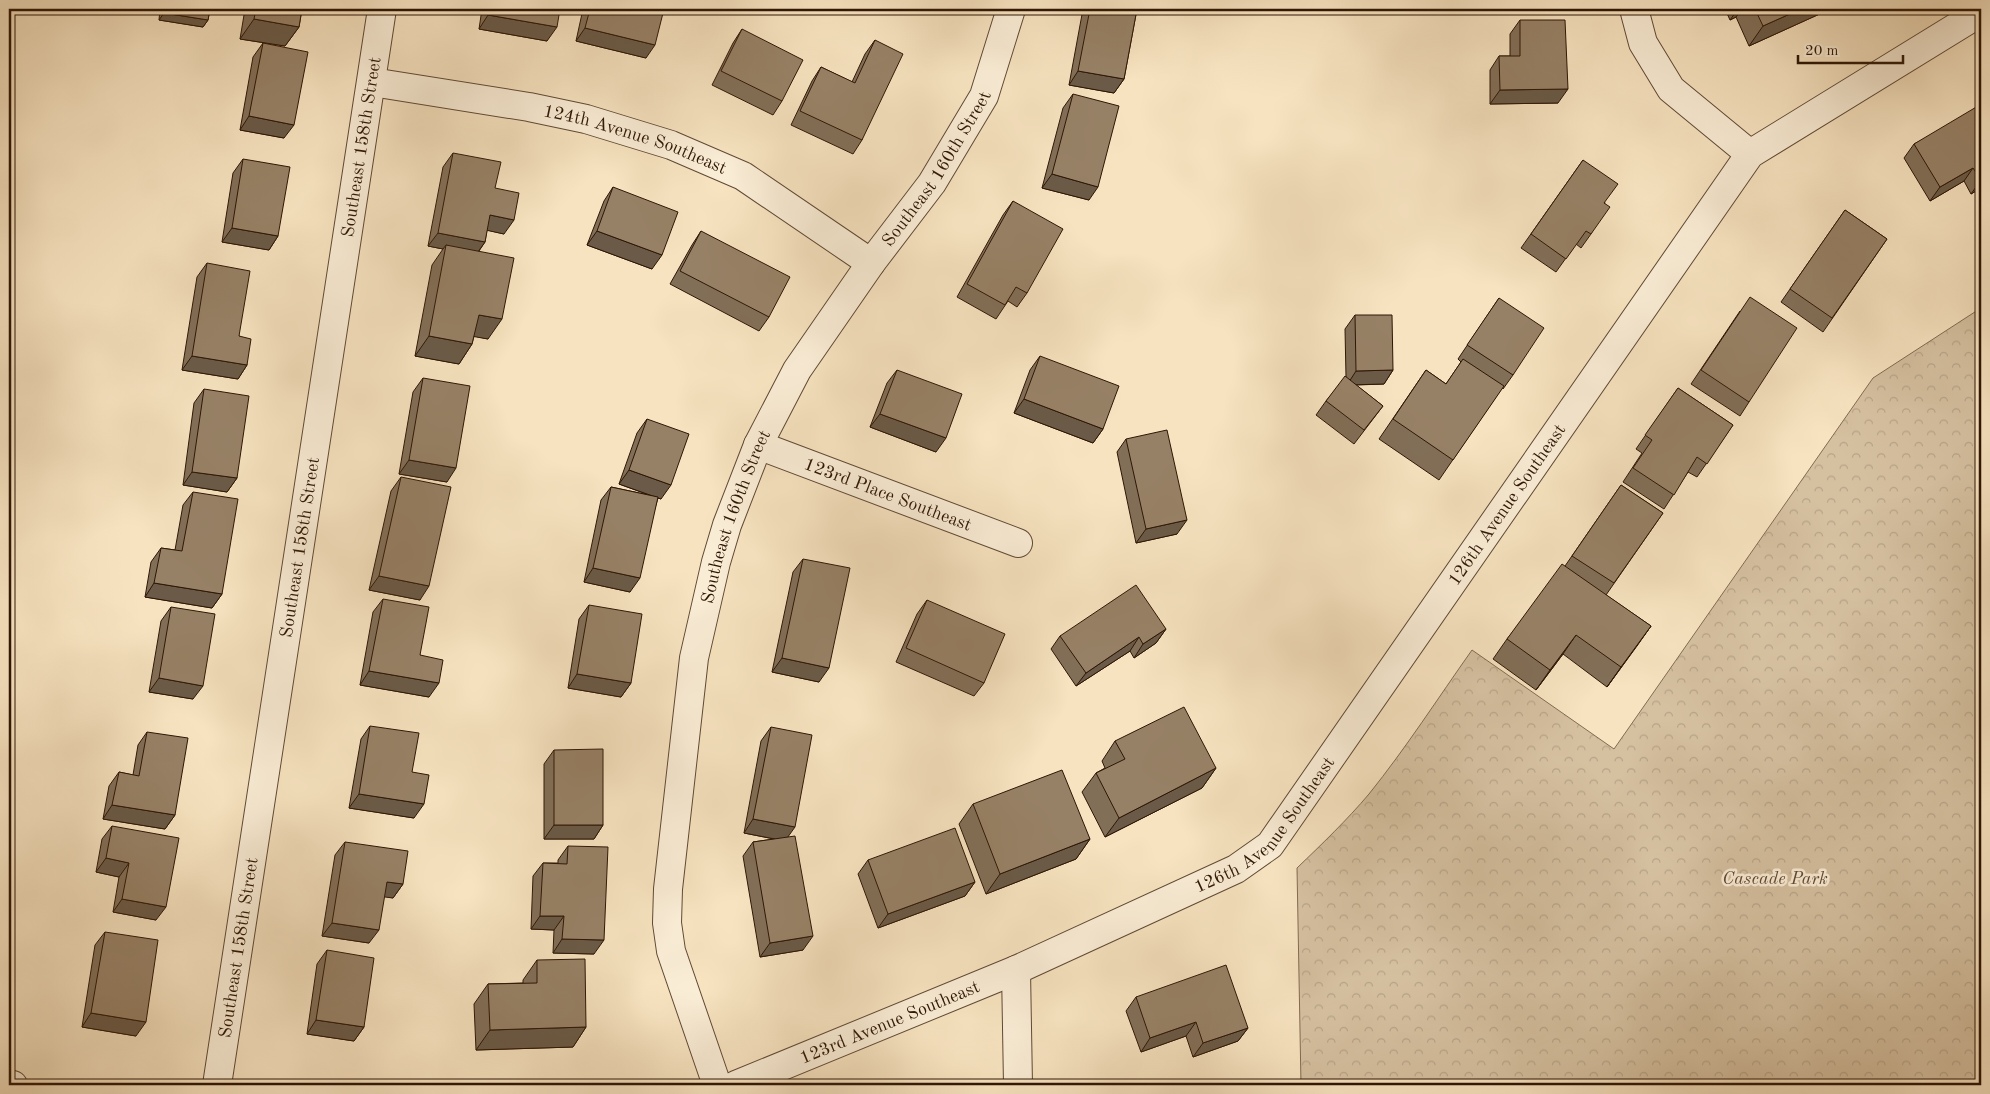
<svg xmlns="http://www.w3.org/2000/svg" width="1990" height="1094" viewBox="0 0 1990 1094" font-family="'Old Standard TT',serif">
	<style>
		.park { fill: url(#park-crowns); stroke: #826b52 }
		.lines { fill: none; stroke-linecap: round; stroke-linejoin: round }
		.minor-casing { stroke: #604934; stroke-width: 30 }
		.minor { stroke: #faedd6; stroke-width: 28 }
		.wall { fill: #826f58; stroke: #2e1605 }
		.shaded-wall { fill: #6a5a47; stroke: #2e1605 }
		.building { fill: #978166; stroke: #2e1605 }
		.labels { text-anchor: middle; stroke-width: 5; stroke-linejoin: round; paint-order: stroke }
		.street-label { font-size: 18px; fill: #2e1605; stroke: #faedd6 }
		.park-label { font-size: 18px; font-style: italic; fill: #604934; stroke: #faedd6 }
	</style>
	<defs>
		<pattern id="park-crowns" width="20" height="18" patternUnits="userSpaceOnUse" patternTransform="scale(1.25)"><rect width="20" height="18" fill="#d5c0a0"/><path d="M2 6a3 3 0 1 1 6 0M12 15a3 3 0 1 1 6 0" fill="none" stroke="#b7a488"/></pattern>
	</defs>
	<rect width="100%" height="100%" fill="#f7e3c0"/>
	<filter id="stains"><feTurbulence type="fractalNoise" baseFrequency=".004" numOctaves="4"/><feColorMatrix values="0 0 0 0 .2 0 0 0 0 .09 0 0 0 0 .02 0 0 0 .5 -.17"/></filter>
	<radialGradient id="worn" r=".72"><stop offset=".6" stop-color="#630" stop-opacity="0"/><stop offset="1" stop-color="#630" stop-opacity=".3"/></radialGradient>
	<path class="park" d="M 1981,308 L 1981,1085 L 1301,1085 L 1297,868 C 1322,844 1347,820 1369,794 C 1406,748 1438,698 1472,650 L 1614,749 L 1873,378 Z"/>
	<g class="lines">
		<g class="minor-casing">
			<g id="minor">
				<path d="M 1634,9 L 1643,43 L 1671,89 L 1750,154"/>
				<path id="s1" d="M 372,82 L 529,107 L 586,119 L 671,145 L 743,176 L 871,263"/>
				<path id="s2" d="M 758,445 L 1018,543"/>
				<path d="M 1016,970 L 1018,1085"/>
				<path d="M 9,1084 L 13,1085"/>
				<path id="s3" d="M 217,1085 L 382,9"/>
				<path id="s4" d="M 717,1085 L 671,951 L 667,923 L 668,889 L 694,658 L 716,562 L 727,525 L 758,445 L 797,370 L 871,263 L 932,183 L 984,96 L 1011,9"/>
				<path id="s5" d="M 736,1085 L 1016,970 L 1236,869 L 1270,845 L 1750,154 L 1981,12"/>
			</g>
		</g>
		<use href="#minor" class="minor"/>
	</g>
	<path class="wall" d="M 160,9 L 210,9 L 208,20 L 203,27 L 159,20 Z
		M 245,9 L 302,9 L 299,27 L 285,46 L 240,39 Z
		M 482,9 L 560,9 L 547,41 L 479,29 Z
		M 583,9 L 664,9 L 646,58 L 576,41 Z
		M 1083,9 L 1137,9 L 1124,79 L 1114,93 L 1069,85 Z
		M 1725,9 L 1826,9 L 1824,12 L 1749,46 L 1736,17 L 1730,20 Z
		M 1520,20 L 1558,103 L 1490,104 L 1490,70 L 1499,56 L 1510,56 L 1510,34 Z
		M 742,29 L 782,101 L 773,115 L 712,85 L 733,43 Z
		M 875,40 L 862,140 L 853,154 L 791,125 L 812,81 L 821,67 L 852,82 L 865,54 Z
		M 263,43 L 284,138 L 240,130 L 253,57 Z
		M 1073,94 L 1089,200 L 1042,188 L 1063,108 Z
		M 1981,111 L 1981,188 L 1971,194 L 1964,181 L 1930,201 L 1904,158 L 1914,144 Z
		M 453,153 L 504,234 L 487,230 L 485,242 L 479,251 L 488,339 L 474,336 L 472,344 L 459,364 L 415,356 L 432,265 L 443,249 L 428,246 L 443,167 Z
		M 243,159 L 278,236 L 269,250 L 222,242 L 233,173 Z
		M 1583,160 L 1605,203 L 1591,234 L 1581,248 L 1576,244 L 1556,272 L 1521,248 Z
		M 613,187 L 652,269 L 587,245 L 604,201 Z
		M 1013,201 L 1027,293 L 1017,307 L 1008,301 L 996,319 L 957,297 L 1003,215 Z
		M 1845,210 L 1887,239 L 1823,332 L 1781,302 Z
		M 701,231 L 769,317 L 759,331 L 670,284 L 692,245 Z
		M 207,263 L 239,336 L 247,365 L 238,379 L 182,370 L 197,277 Z
		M 1499,298 L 1513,375 L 1503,389 L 1502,388 L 1439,480 L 1379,439 L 1426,370 L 1446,384 L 1461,362 L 1458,359 Z
		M 1740,311 L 1749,402 L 1740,416 L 1691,384 Z
		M 1355,315 L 1393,370 L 1384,384 L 1356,385 L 1383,406 L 1354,444 L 1316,415 L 1326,401 L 1346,377 L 1345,329 Z
		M 1040,356 L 1103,429 L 1093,443 L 1014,413 L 1030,370 Z
		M 897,370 L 936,452 L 870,427 L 887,383 Z
		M 423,378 L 447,482 L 399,474 L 413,392 Z
		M 1678,388 L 1733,425 L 1697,477 L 1688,472 L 1664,509 L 1623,482 L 1642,453 L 1636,449 Z
		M 204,389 L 237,478 L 227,492 L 183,485 L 194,403 Z
		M 647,419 L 661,499 L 658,498 L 630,592 L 584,582 L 601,500 L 611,487 L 649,495 L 619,484 L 637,433 Z
		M 1126,439 L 1177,534 L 1136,543 L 1117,452 Z
		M 401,477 L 420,600 L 369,590 L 391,491 Z
		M 1621,485 L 1663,513 L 1606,595 L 1651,626 L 1607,687 L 1563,654 L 1536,690 L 1493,659 L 1507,639 L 1565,566 Z
		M 193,492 L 222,594 L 212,608 L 145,597 L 151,562 L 161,548 L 175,550 L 183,505 Z
		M 803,559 L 819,682 L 772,672 L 793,572 Z
		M 383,599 L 420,655 L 429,697 L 360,685 L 373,612 Z
		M 927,600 L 984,683 L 974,696 L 896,662 L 917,614 Z
		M 589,605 L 631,683 L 621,697 L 568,688 L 579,619 Z
		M 171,607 L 193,699 L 149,692 L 161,621 Z
		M 1166,629 L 1156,643 L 1134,658 L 1130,651 L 1076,686 L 1051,649 L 1060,636 Z
		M 370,726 L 412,772 L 414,818 L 349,808 L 361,739 Z
		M 771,727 L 788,837 L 803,950 L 760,957 L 743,856 L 753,842 L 774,839 L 744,833 L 761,741 Z
		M 147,732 L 175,815 L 165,829 L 103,819 L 109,786 L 119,772 L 133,775 L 138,745 Z
		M 1115,741 L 1216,768 L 1202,788 L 1105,837 L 1082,792 L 1096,773 L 1105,768 L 1102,761 Z
		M 554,750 L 603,825 L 594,839 L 544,839 L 544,764 Z
		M 973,804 L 1090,839 L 1076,859 L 986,894 L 959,824 Z
		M 112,826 L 156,920 L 113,912 L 119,877 L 96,872 L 102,839 Z
		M 345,842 L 403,884 L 393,898 L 384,896 L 369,943 L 322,936 L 335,855 Z
		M 568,846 L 594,954 L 553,953 L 554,930 L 531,929 L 533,876 L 543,863 L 558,863 L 558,860 Z
		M 868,860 L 975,882 L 965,896 L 878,928 L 858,874 Z
		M 105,932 L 136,1036 L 82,1027 L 95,945 Z
		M 327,950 L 364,1027 L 354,1041 L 307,1034 L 317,964 Z
		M 537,960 L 586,1027 L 573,1047 L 476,1050 L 474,1004 L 488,984 L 523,983 L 523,980 Z
		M 1136,997 L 1248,1028 L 1238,1041 L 1193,1057 L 1186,1036 L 1141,1052 L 1126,1011 Z"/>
	<path class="shaded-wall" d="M 1738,9 L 1742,9 L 1736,17 L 1730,20 Z
		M 1801,9 L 1826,9 L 1824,12 L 1749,46 L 1763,26 Z
		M 164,13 L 208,20 L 203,27 L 159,20 Z
		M 488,15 L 557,27 L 547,41 L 479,29 Z
		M 254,19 L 299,27 L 285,46 L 240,39 Z
		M 585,28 L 655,45 L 646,58 L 576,41 Z
		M 1078,71 L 1124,79 L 1114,93 L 1069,85 Z
		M 1568,89 L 1558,103 L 1490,104 L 1500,90 Z
		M 249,116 L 294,125 L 284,138 L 240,130 Z
		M 1973,168 L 1964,181 L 1930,201 L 1940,187 Z
		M 1052,174 L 1098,187 L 1089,200 L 1042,188 Z
		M 1981,180 L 1981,188 L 1971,194 Z
		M 490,215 L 514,220 L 504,234 L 481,229 Z
		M 232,228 L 278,236 L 269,250 L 222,242 Z
		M 597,231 L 662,255 L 652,269 L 587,245 Z
		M 438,233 L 485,242 L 475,256 L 446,245 L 443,249 L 428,246 Z
		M 479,315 L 502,319 L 488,339 L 465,335 Z
		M 429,336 L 472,344 L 459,364 L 415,356 Z
		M 192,356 L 247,365 L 238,379 L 182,370 Z
		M 1393,370 L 1384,384 L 1347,385 L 1356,371 Z
		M 1024,399 L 1103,429 L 1093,443 L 1014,413 Z
		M 880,414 L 946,438 L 936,452 L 870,427 Z
		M 409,460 L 456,468 L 447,482 L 399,474 Z
		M 629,470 L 671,485 L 661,499 L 619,484 Z
		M 192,472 L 237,478 L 227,492 L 183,485 Z
		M 1187,520 L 1177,534 L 1136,543 L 1146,529 Z
		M 593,568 L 640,578 L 630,592 L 584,582 Z
		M 379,576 L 429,586 L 420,600 L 369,590 Z
		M 154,583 L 222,594 L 212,608 L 145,597 Z
		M 1651,626 L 1637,646 L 1607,687 L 1621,667 Z
		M 1166,629 L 1156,643 L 1134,658 L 1143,644 Z
		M 1576,635 L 1563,654 L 1536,690 L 1550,670 Z
		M 1139,637 L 1130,651 L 1076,686 L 1086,673 Z
		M 782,658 L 829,668 L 819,682 L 772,672 Z
		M 369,671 L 439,683 L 429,697 L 360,685 Z
		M 577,674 L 631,683 L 621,697 L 568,688 Z
		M 159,678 L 203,686 L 193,699 L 149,692 Z
		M 1216,768 L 1202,788 L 1105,837 L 1119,818 Z
		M 359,794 L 424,804 L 414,818 L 349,808 Z
		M 112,805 L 175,815 L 165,829 L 103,819 Z
		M 753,819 L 795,827 L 785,841 L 744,833 Z
		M 554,825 L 603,825 L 594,839 L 544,839 Z
		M 1090,839 L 1076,859 L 986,894 L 1000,874 Z
		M 106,858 L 129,863 L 119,877 L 96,872 Z
		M 387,882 L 403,884 L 393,898 L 377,896 Z
		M 975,882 L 965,896 L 878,928 L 888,914 Z
		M 122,899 L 166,907 L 156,920 L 113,912 Z
		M 540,916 L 564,916 L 554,930 L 531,929 Z
		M 332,923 L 379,930 L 369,943 L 322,936 Z
		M 813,936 L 803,950 L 760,957 L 770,943 Z
		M 562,939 L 604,940 L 594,954 L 553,953 Z
		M 91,1013 L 146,1022 L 136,1036 L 82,1027 Z
		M 316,1020 L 364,1027 L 354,1041 L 307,1034 Z
		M 1196,1022 L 1186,1036 L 1141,1052 L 1150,1038 Z
		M 586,1027 L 573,1047 L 476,1050 L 490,1030 Z
		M 1248,1028 L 1238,1041 L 1193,1057 L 1203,1043 Z"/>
	<path class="building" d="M 164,9 L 210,9 L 208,20 L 164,13 Z
		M 256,9 L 302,9 L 299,27 L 254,19 Z
		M 489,9 L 560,9 L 557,27 L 488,15 Z
		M 590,9 L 664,9 L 655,45 L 585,28 Z
		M 1090,9 L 1137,9 L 1124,79 L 1078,71 Z
		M 1755,9 L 1801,9 L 1763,26 Z
		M 1520,20 L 1565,20 L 1568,89 L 1500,90 L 1499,56 L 1520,56 Z
		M 742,29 L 803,60 L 782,101 L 721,71 Z
		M 875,40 L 903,54 L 862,140 L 800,111 L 821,67 L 855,83 Z
		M 263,43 L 308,52 L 294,125 L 249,116 Z
		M 1073,94 L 1119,106 L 1098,187 L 1052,174 Z
		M 1978,106 L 1981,111 L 1981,180 L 1973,168 L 1940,187 L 1914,144 Z
		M 453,153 L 501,162 L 495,188 L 519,193 L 514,220 L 490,215 L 485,242 L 438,233 Z
		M 243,159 L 290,167 L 278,236 L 232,228 Z
		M 1583,160 L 1618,184 L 1604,203 L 1610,207 L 1591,234 L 1586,231 L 1566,259 L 1531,234 Z
		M 613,187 L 678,212 L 662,255 L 597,231 Z
		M 1013,201 L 1063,229 L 1027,293 L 1016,287 L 1005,305 L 967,284 Z
		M 1845,210 L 1887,239 L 1832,318 L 1790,289 Z
		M 701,231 L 790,277 L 769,317 L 680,271 Z
		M 446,245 L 514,258 L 502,319 L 479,315 L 472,344 L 429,336 Z
		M 207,263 L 250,271 L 239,336 L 251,339 L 247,365 L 192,356 Z
		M 1750,297 L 1797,328 L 1749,402 L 1701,370 Z
		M 1499,298 L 1544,328 L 1513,375 L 1467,345 Z
		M 1355,315 L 1392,315 L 1393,370 L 1356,371 Z
		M 1040,356 L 1119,386 L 1103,429 L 1024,399 Z
		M 1463,359 L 1504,386 L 1453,460 L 1393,419 L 1426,370 L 1446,384 Z
		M 897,370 L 962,394 L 946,438 L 880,414 Z
		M 1345,376 L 1383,406 L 1364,430 L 1326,401 Z
		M 423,378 L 470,386 L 456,468 L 409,460 Z
		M 1678,388 L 1733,425 L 1707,464 L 1697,457 L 1674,495 L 1633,468 L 1652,440 L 1645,435 Z
		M 204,389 L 249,396 L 237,478 L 192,472 Z
		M 647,419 L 689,434 L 671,485 L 629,470 Z
		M 1167,430 L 1187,520 L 1146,529 L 1126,439 Z
		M 401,477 L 451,487 L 429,586 L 379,576 Z
		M 1621,485 L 1663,513 L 1614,583 L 1572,556 Z
		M 611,487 L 658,497 L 640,578 L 593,568 Z
		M 193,492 L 238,499 L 222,594 L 154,583 L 161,548 L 182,551 Z
		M 803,559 L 850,568 L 829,668 L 782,658 Z
		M 1562,564 L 1651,626 L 1621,667 L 1576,635 L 1550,670 L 1507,639 Z
		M 1136,585 L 1166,629 L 1143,644 L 1139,637 L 1086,673 L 1060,636 Z
		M 383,599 L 429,607 L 420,655 L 443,660 L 439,683 L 369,671 Z
		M 927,600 L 1005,634 L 984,683 L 906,648 Z
		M 589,605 L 642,614 L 631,683 L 577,674 Z
		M 171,607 L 215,614 L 203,686 L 159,678 Z
		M 1184,707 L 1216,768 L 1119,818 L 1096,773 L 1125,759 L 1115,741 Z
		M 370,726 L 419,733 L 412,772 L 429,775 L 424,804 L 359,794 Z
		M 771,727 L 812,735 L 795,827 L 753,819 Z
		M 147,732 L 188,738 L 175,815 L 112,805 L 119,772 L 139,776 Z
		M 603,749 L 603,825 L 554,825 L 554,750 Z
		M 1062,770 L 1090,839 L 1000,874 L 973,804 Z
		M 112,826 L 179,838 L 166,907 L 122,899 L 129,863 L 106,858 Z
		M 955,828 L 975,882 L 888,914 L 868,860 Z
		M 795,836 L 813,936 L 770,943 L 753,842 Z
		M 345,842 L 408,851 L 403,884 L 387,882 L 379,930 L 332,923 Z
		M 568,846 L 608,847 L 604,940 L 562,939 L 564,916 L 540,916 L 543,863 L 567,864 Z
		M 105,932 L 158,940 L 146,1022 L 91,1013 Z
		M 327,950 L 374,958 L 364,1027 L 316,1020 Z
		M 585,959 L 586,1027 L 490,1030 L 488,984 L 537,983 L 537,960 Z
		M 1226,965 L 1248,1028 L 1203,1043 L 1196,1022 L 1150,1038 L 1136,997 Z"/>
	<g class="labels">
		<g class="street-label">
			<text dy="6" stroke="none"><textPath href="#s1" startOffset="270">124th Avenue Southeast</textPath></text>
			<text dy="6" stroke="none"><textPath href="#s3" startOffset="949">Southeast 158th Street</textPath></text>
			<text dy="6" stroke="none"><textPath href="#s4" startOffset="989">Southeast 160th Street</textPath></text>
			<text dy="6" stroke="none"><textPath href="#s2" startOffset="139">123rd Place Southeast</textPath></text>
			<text dy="6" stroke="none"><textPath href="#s5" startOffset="1001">126th Avenue Southeast</textPath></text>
			<text dy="6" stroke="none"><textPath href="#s4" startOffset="584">Southeast 160th Street</textPath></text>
			<text dy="6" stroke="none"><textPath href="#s3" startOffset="544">Southeast 158th Street</textPath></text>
			<text dy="6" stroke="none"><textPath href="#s5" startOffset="596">126th Avenue Southeast</textPath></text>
			<text dy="6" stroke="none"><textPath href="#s3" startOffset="139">Southeast 158th Street</textPath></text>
			<text dy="6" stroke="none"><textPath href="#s5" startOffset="166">123rd Avenue Southeast</textPath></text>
		</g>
		<g class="park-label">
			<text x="1775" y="884">Cascade Park</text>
		</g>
	</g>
	<rect width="1990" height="1094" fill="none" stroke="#f7e3c0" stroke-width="30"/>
	<rect x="10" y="10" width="1970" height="1074" fill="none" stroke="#2e1605" stroke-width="2.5"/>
	<rect x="15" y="15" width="1960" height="1064" fill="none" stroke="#2e1605"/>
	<path d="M1798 55v8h105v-8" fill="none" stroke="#2e1605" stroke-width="2.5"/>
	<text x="1805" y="55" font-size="15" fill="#2e1605" stroke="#faedd6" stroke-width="4" paint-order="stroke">20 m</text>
	<rect width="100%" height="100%" filter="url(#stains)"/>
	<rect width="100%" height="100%" fill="url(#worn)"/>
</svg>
